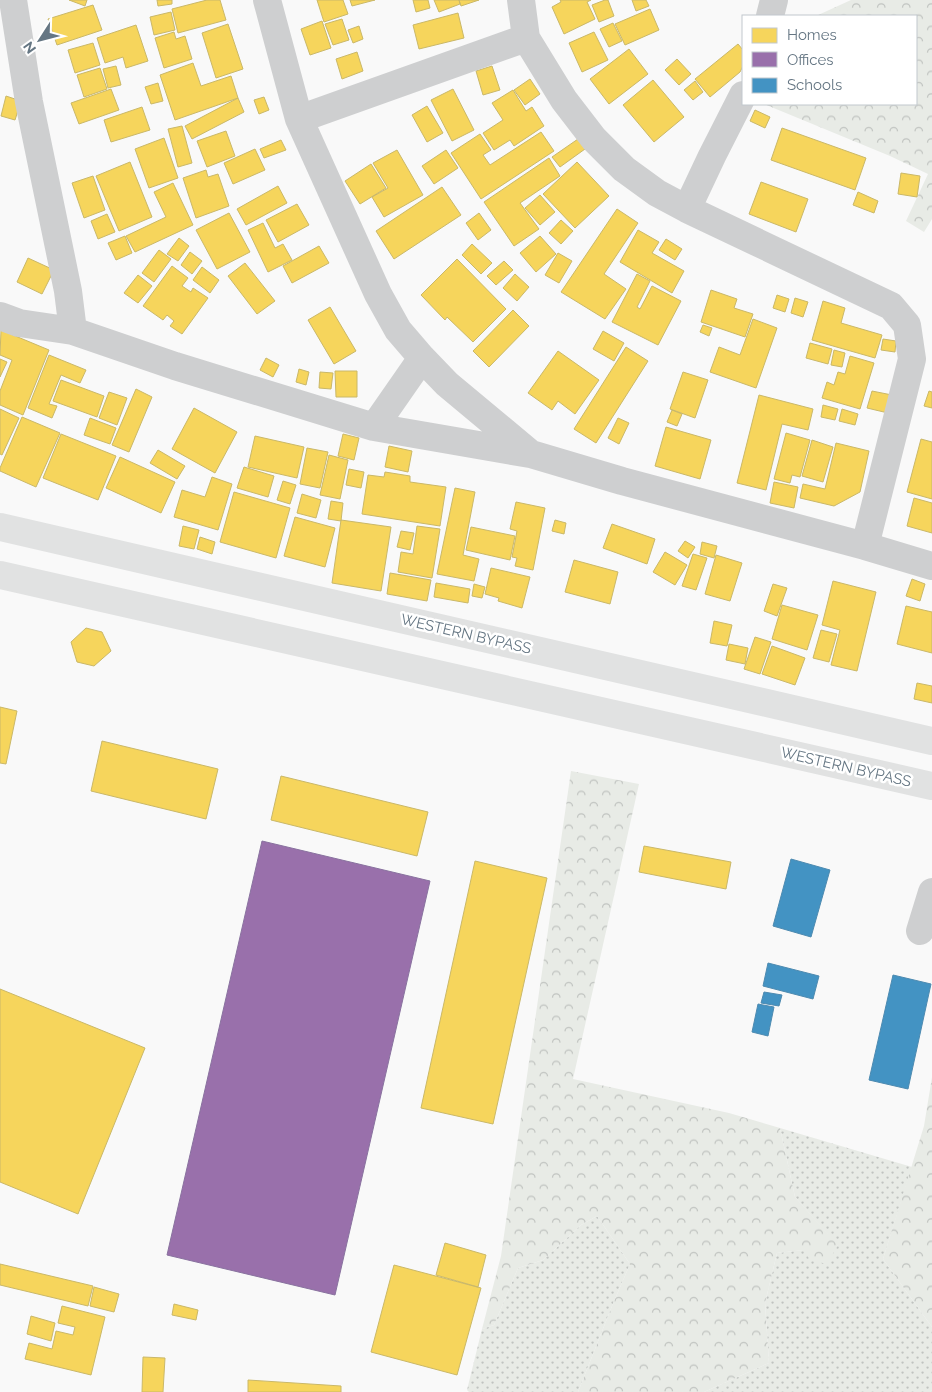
<svg xmlns="http://www.w3.org/2000/svg" width="932" height="1392" viewBox="0 0 932 1392" font-family="Raleway,sans-serif">
	<style>
		.grass { fill: url(#grass-dots) }
		.forest { fill: url(#forest-crowns) }
		.homes { fill: #f6d55c; stroke: #cab868 }
		.offices { fill: #9970ab; stroke: #89729f }
		.schools { fill: #4393c3; stroke: #4d8ab0 }
		.lines { fill: none; stroke-linecap: round; stroke-linejoin: round }
		.minor { stroke: #cecfd0; stroke-width: 28 }
		.highway { stroke: #e1e2e2; stroke-width: 28 }
		.labels { text-anchor: middle; stroke-width: 5; stroke-linejoin: round; paint-order: stroke }
		.street-label { font-size: 15px; fill: #657683; stroke: #fff }
	</style>
	<defs>
		<pattern id="grass-dots" width="8" height="8" patternUnits="userSpaceOnUse" patternTransform="scale(1.25)"><rect width="8" height="8" fill="#e8ebe6"/><path d="M2 2h.1M6 6h.1" fill="none" stroke="#c0c3c0" stroke-width="1.8" stroke-linecap="round"/></pattern>
		<pattern id="forest-crowns" width="20" height="18" patternUnits="userSpaceOnUse" patternTransform="scale(1.25)"><rect width="20" height="18" fill="#e8ebe6"/><path d="M2 6a3 3 0 1 1 6 0M12 15a3 3 0 1 1 6 0" fill="none" stroke="#c0c3c0"/></pattern>
	</defs>
	<rect width="100%" height="100%" fill="#f9f9f9"/>
	<path class="grass" d="M 780,1128 L 912,1167 L 883,1259 L 932,1327 L 932,1392 L 704,1392 L 769,1363 L 765,1303 L 777,1253 L 838,1246 L 795,1197 Z
		M 597,1216 L 630,1264 L 612,1306 L 578,1392 L 469,1392 L 467,1390 L 482,1329 L 494,1325 L 518,1268 L 543,1260 L 581,1225 Z"/>
	<path class="forest" d="M 851,0 L 932,0 L 932,219 L 924,232 L 906,221 L 928,174 L 890,156 L 764,104 L 916,104 L 916,16 L 816,16 Z
		M 571,771 L 639,784 L 573,1079 L 729,1113 L 780,1128 L 795,1197 L 838,1245 L 827,1264 L 810,1260 L 804,1250 L 777,1253 L 765,1303 L 769,1363 L 704,1392 L 578,1392 L 612,1306 L 630,1264 L 597,1216 L 581,1225 L 543,1260 L 518,1268 L 494,1325 L 482,1329 L 501,1256 Z
		M 932,1077 L 932,1327 L 883,1259 L 924,1126 Z"/>
	<path class="homes" d="M 69,0 L 87,0 L 85,6 Z
		M 157,0 L 172,0 L 172,4 L 158,6 Z
		M 207,0 L 220,0 L 226,20 L 178,33 L 172,9 Z
		M 317,0 L 343,0 L 348,14 L 324,22 Z
		M 350,0 L 375,0 L 352,6 Z
		M 413,0 L 428,0 L 430,8 L 416,12 Z
		M 434,0 L 459,0 L 460,4 L 439,12 Z
		M 459,0 L 479,0 L 461,6 Z
		M 560,0 L 591,0 L 587,2 L 595,19 L 564,34 L 552,7 L 561,2 Z
		M 605,0 L 608,0 L 614,16 L 599,22 L 592,5 Z
		M 632,0 L 646,0 L 649,6 L 636,11 Z
		M 93,5 L 102,30 L 57,45 L 48,19 Z
		M 650,9 L 659,30 L 625,45 L 615,24 Z
		M 171,12 L 175,30 L 154,35 L 150,17 Z
		M 458,13 L 464,38 L 419,49 L 413,25 Z
		M 342,19 L 349,40 L 333,45 L 325,24 Z
		M 322,21 L 331,48 L 310,55 L 301,29 Z
		M 613,23 L 622,41 L 609,47 L 600,29 Z
		M 228,24 L 243,69 L 216,78 L 202,33 Z
		M 136,25 L 148,61 L 126,68 L 123,57 L 105,63 L 97,38 Z
		M 359,26 L 363,39 L 353,43 L 348,30 Z
		M 174,32 L 176,39 L 185,36 L 192,59 L 164,68 L 155,38 Z
		M 594,32 L 608,60 L 582,72 L 569,43 Z
		M 93,43 L 100,65 L 75,73 L 68,50 Z
		M 738,44 L 743,50 L 743,66 L 740,72 L 710,97 L 695,79 Z
		M 629,49 L 648,74 L 609,104 L 590,79 Z
		M 357,52 L 363,71 L 342,79 L 336,59 Z
		M 677,59 L 691,74 L 679,85 L 665,70 Z
		M 193,63 L 201,86 L 231,76 L 238,98 L 175,120 L 160,75 Z
		M 116,66 L 121,85 L 108,88 L 103,69 Z
		M 492,66 L 500,90 L 483,95 L 476,71 Z
		M 100,68 L 107,89 L 84,97 L 77,75 Z
		M 530,79 L 540,94 L 525,105 L 514,90 Z
		M 653,80 L 684,117 L 654,142 L 623,105 Z
		M 695,81 L 703,92 L 693,100 L 684,90 Z
		M 158,83 L 163,101 L 151,104 L 145,87 Z
		M 111,89 L 119,110 L 79,124 L 71,103 Z
		M 453,89 L 474,130 L 452,141 L 431,100 Z
		M 513,90 L 526,111 L 532,107 L 544,126 L 514,146 L 510,140 L 494,150 L 483,133 L 503,120 L 492,103 Z
		M 6,96 L 21,101 L 15,120 L 1,116 Z
		M 264,97 L 269,110 L 259,114 L 254,100 Z
		M 238,98 L 244,112 L 192,139 L 185,126 Z
		M 427,106 L 443,133 L 427,142 L 412,115 Z
		M 142,107 L 150,130 L 111,142 L 104,120 Z
		M 755,110 L 770,117 L 765,128 L 750,121 Z
		M 182,126 L 192,163 L 178,167 L 168,129 Z
		M 782,128 L 866,158 L 855,190 L 771,160 Z
		M 226,131 L 235,156 L 207,167 L 197,141 Z
		M 541,132 L 554,151 L 481,199 L 451,153 L 480,134 L 491,150 L 483,155 L 490,165 Z
		M 164,138 L 178,178 L 149,188 L 135,149 Z
		M 578,139 L 585,149 L 560,167 L 552,157 Z
		M 281,140 L 286,150 L 264,158 L 260,149 Z
		M 255,149 L 265,170 L 233,184 L 224,163 Z
		M 397,150 L 423,195 L 384,217 L 372,197 L 388,188 L 373,163 Z
		M 446,150 L 458,168 L 434,184 L 422,166 Z
		M 549,158 L 560,176 L 520,203 L 539,229 L 514,246 L 484,202 Z
		M 130,162 L 152,217 L 119,231 L 96,176 Z
		M 577,162 L 609,196 L 575,228 L 543,194 Z
		M 371,164 L 386,188 L 360,204 L 345,181 Z
		M 206,170 L 208,177 L 218,174 L 229,206 L 196,218 L 183,178 Z
		M 901,173 L 920,176 L 917,197 L 898,194 Z
		M 93,176 L 105,210 L 84,218 L 72,183 Z
		M 761,182 L 808,199 L 796,232 L 749,214 Z
		M 173,183 L 193,225 L 135,252 L 126,236 L 166,217 L 154,192 Z
		M 278,186 L 287,203 L 246,225 L 237,209 Z
		M 442,187 L 461,215 L 394,259 L 376,231 Z
		M 858,192 L 878,201 L 874,213 L 853,205 Z
		M 540,195 L 555,212 L 540,225 L 525,208 Z
		M 297,204 L 309,225 L 278,242 L 266,220 Z
		M 617,209 L 638,223 L 604,274 L 626,289 L 605,319 L 561,292 Z
		M 229,213 L 250,252 L 217,269 L 196,230 Z
		M 479,213 L 491,230 L 478,240 L 466,223 Z
		M 107,214 L 115,232 L 98,239 L 91,221 Z
		M 561,220 L 573,231 L 561,244 L 549,233 Z
		M 263,223 L 275,248 L 283,244 L 292,260 L 268,272 L 248,230 Z
		M 638,230 L 659,242 L 652,253 L 684,271 L 672,293 L 620,262 Z
		M 125,236 L 132,253 L 116,260 L 108,243 Z
		M 540,236 L 556,254 L 536,272 L 520,253 Z
		M 179,238 L 189,246 L 178,261 L 167,254 Z
		M 666,239 L 682,249 L 675,260 L 659,250 Z
		M 472,244 L 492,263 L 481,274 L 462,255 Z
		M 319,246 L 329,263 L 292,283 L 283,266 Z
		M 159,250 L 171,259 L 154,282 L 142,273 Z
		M 190,252 L 202,261 L 192,274 L 181,265 Z
		M 558,253 L 572,261 L 559,283 L 545,275 Z
		M 28,258 L 54,270 L 42,294 L 17,282 Z
		M 457,259 L 506,309 L 473,342 L 447,317 L 445,320 L 421,295 Z
		M 504,261 L 513,270 L 496,285 L 487,276 Z
		M 245,263 L 275,301 L 257,314 L 228,276 Z
		M 172,266 L 188,278 L 182,286 L 191,292 L 193,288 L 208,298 L 182,334 L 170,326 L 174,321 L 167,315 L 163,320 L 143,306 Z
		M 202,267 L 219,280 L 210,293 L 193,280 Z
		M 515,274 L 529,287 L 517,301 L 503,288 Z
		M 637,274 L 650,281 L 637,307 L 640,309 L 652,286 L 681,301 L 658,345 L 612,322 Z
		M 138,275 L 152,286 L 138,303 L 124,293 Z
		M 711,290 L 737,299 L 734,308 L 753,314 L 745,337 L 701,322 Z
		M 777,295 L 789,299 L 785,312 L 773,308 Z
		M 795,298 L 808,302 L 803,317 L 791,313 Z
		M 823,301 L 845,308 L 841,323 L 882,335 L 875,358 L 812,340 Z
		M 330,307 L 356,351 L 334,364 L 308,320 Z
		M 513,310 L 529,326 L 489,367 L 473,351 Z
		M 753,319 L 777,328 L 756,388 L 710,372 L 719,347 L 740,355 Z
		M 703,325 L 712,328 L 709,336 L 700,332 Z
		M 1,330 L 49,350 L 23,415 L 0,405 L 0,391 L 12,360 L 0,355 Z
		M 603,331 L 624,343 L 614,361 L 593,349 Z
		M 883,339 L 896,341 L 895,352 L 881,350 Z
		M 810,343 L 832,349 L 828,364 L 806,358 Z
		M 626,347 L 648,361 L 596,443 L 574,429 Z
		M 834,350 L 845,353 L 842,367 L 831,365 Z
		M 558,351 L 599,380 L 575,414 L 558,401 L 552,410 L 528,393 Z
		M 49,355 L 86,370 L 80,383 L 61,375 L 49,404 L 57,406 L 52,418 L 28,408 Z
		M 850,356 L 874,363 L 860,409 L 822,398 L 827,382 L 834,385 L 838,372 L 845,374 Z
		M 266,358 L 279,365 L 273,377 L 260,370 Z
		M 0,359 L 7,362 L 0,377 Z
		M 299,369 L 309,372 L 306,385 L 296,382 Z
		M 335,371 L 357,371 L 357,397 L 336,397 Z
		M 320,372 L 333,373 L 331,389 L 319,388 Z
		M 683,372 L 708,380 L 695,418 L 670,409 Z
		M 61,380 L 104,396 L 97,417 L 53,401 Z
		M 136,389 L 152,397 L 129,452 L 112,445 Z
		M 872,391 L 892,395 L 888,413 L 867,408 Z
		M 929,391 L 932,392 L 932,408 L 924,406 Z
		M 109,392 L 127,398 L 117,425 L 99,418 Z
		M 759,395 L 813,409 L 808,430 L 782,424 L 766,490 L 737,483 Z
		M 823,405 L 838,409 L 835,420 L 821,417 Z
		M 194,408 L 237,432 L 215,473 L 172,449 Z
		M 0,409 L 19,418 L 2,455 L 0,454 Z
		M 842,409 L 858,414 L 855,425 L 839,421 Z
		M 672,410 L 682,414 L 677,426 L 667,422 Z
		M 22,417 L 60,433 L 36,487 L 0,471 L 0,468 Z
		M 90,418 L 116,428 L 110,444 L 84,435 Z
		M 618,418 L 629,423 L 619,444 L 608,438 Z
		M 666,427 L 711,440 L 700,479 L 655,466 Z
		M 786,433 L 810,440 L 800,477 L 792,475 L 790,483 L 774,479 Z
		M 61,434 L 116,456 L 98,500 L 43,478 Z
		M 343,434 L 359,438 L 354,460 L 338,456 Z
		M 255,436 L 304,447 L 297,478 L 248,467 Z
		M 921,439 L 932,442 L 932,499 L 907,492 Z
		M 812,440 L 833,447 L 823,482 L 802,476 Z
		M 836,443 L 869,451 L 860,492 L 834,506 L 800,498 L 803,484 L 825,489 Z
		M 389,446 L 412,451 L 408,472 L 385,467 Z
		M 307,448 L 328,452 L 320,488 L 300,484 Z
		M 158,450 L 185,466 L 177,479 L 150,463 Z
		M 329,455 L 348,460 L 340,499 L 320,495 Z
		M 120,457 L 175,482 L 161,513 L 106,488 Z
		M 244,467 L 274,476 L 268,497 L 237,488 Z
		M 349,469 L 364,472 L 361,488 L 346,485 Z
		M 385,472 L 410,476 L 410,482 L 446,487 L 440,526 L 362,514 L 368,475 L 384,477 Z
		M 212,477 L 232,484 L 218,530 L 174,517 L 182,490 L 205,497 Z
		M 283,481 L 296,485 L 290,504 L 277,500 Z
		M 774,482 L 798,487 L 794,508 L 770,503 Z
		M 455,488 L 475,492 L 463,555 L 479,559 L 474,581 L 437,574 Z
		M 234,492 L 290,508 L 276,558 L 220,542 Z
		M 302,494 L 321,500 L 316,518 L 297,513 Z
		M 914,498 L 932,503 L 932,533 L 907,526 Z
		M 331,501 L 343,503 L 341,521 L 328,519 Z
		M 516,502 L 545,508 L 533,570 L 515,566 L 517,558 L 512,557 L 517,531 L 510,529 Z
		M 295,517 L 335,528 L 325,567 L 284,556 Z
		M 341,520 L 391,527 L 381,591 L 332,583 Z
		M 555,520 L 566,523 L 564,534 L 552,531 Z
		M 612,524 L 655,539 L 647,564 L 603,548 Z
		M 183,526 L 199,530 L 194,549 L 179,546 Z
		M 417,526 L 440,529 L 432,578 L 398,572 L 401,552 L 413,554 Z
		M 471,527 L 515,536 L 510,560 L 466,550 Z
		M 401,531 L 414,533 L 410,550 L 397,547 Z
		M 200,537 L 215,542 L 212,554 L 197,549 Z
		M 685,541 L 695,547 L 688,558 L 678,551 Z
		M 702,542 L 717,546 L 714,558 L 700,554 Z
		M 665,552 L 687,565 L 675,585 L 653,572 Z
		M 693,554 L 707,558 L 696,590 L 682,586 Z
		M 716,555 L 742,563 L 730,601 L 705,594 Z
		M 574,560 L 618,572 L 610,604 L 565,592 Z
		M 491,568 L 530,577 L 522,608 L 498,601 L 499,598 L 485,594 Z
		M 390,573 L 431,580 L 427,601 L 387,594 Z
		M 912,579 L 925,584 L 920,601 L 906,596 Z
		M 833,581 L 876,592 L 857,671 L 831,665 L 840,630 L 822,625 Z
		M 436,583 L 470,589 L 468,603 L 434,597 Z
		M 474,584 L 485,587 L 482,598 L 472,596 Z
		M 773,584 L 787,588 L 777,616 L 764,611 Z
		M 782,605 L 818,615 L 807,650 L 772,639 Z
		M 906,606 L 932,612 L 932,653 L 897,644 Z
		M 714,621 L 732,625 L 727,646 L 710,643 Z
		M 86,628 L 102,632 L 111,651 L 94,666 L 77,662 L 71,642 Z
		M 821,630 L 837,634 L 829,662 L 813,658 Z
		M 755,637 L 771,642 L 760,674 L 744,669 Z
		M 729,644 L 748,648 L 745,664 L 726,660 Z
		M 772,646 L 805,658 L 795,685 L 762,674 Z
		M 917,683 L 932,686 L 932,703 L 914,699 Z
		M 0,707 L 17,711 L 6,764 L 0,763 Z
		M 102,741 L 218,769 L 206,819 L 91,791 Z
		M 281,776 L 428,812 L 417,856 L 271,820 Z
		M 644,846 L 731,862 L 726,889 L 639,872 Z
		M 475,861 L 547,878 L 493,1124 L 421,1108 Z
		M 0,989 L 145,1048 L 78,1214 L 0,1182 Z
		M 445,1243 L 486,1255 L 478,1287 L 436,1275 Z
		M 0,1264 L 93,1286 L 88,1306 L 0,1285 Z
		M 394,1265 L 481,1288 L 457,1375 L 371,1352 Z
		M 94,1287 L 119,1294 L 114,1312 L 90,1306 Z
		M 174,1304 L 198,1310 L 196,1320 L 172,1315 Z
		M 62,1306 L 105,1317 L 91,1375 L 25,1359 L 29,1343 L 52,1349 L 56,1331 L 73,1335 L 75,1327 L 58,1323 Z
		M 31,1316 L 55,1323 L 51,1341 L 27,1334 Z
		M 143,1357 L 165,1358 L 163,1392 L 142,1392 Z
		M 248,1380 L 341,1386 L 341,1392 L 248,1392 Z"/>
	<path class="offices" d="M 262,841 L 430,881 L 335,1295 L 167,1255 Z"/>
	<path class="schools" d="M 791,859 L 830,870 L 811,937 L 773,926 Z
		M 768,963 L 819,976 L 813,999 L 763,986 Z
		M 893,975 L 931,984 L 908,1089 L 869,1080 Z
		M 764,992 L 782,995 L 779,1006 L 761,1003 Z
		M 758,1004 L 774,1007 L 768,1036 L 752,1032 Z"/>
	<g class="lines">
		<path class="minor" d="M 13,0 L 29,102 L 68,291 L 73,331 L 175,366 L 374,427 L 530,454
			M 267,0 L 299,119 L 378,294 L 398,330 L 422,358 L 447,384 L 531,454 L 622,481 L 865,546 L 932,566
			M 521,0 L 526,38 L 564,100 L 594,139 L 624,169 L 657,193 L 687,209 L 891,306 L 907,325 L 912,359 L 865,546
			M 770,16 L 774,0
			M 299,119 L 526,38
			M 687,209 L 712,156 L 743,95
			M 0,316 L 19,323 L 73,331
			M 374,427 L 422,358
			M 920,931 L 932,892"/>
		<path class="highway" d="M 0,527 L 932,741
			M 0,575 L 932,786"/>
	</g>
	<g class="labels">
		<g class="street-label">
			<text transform="translate(466 634) rotate(13)" y="5">WESTERN BYPASS</text>
			<text transform="translate(846 767) rotate(13)" y="5">WESTERN BYPASS</text>
		</g>
	</g>
	<rect x="742" y="15" width="175" height="90" fill="#ffffff" stroke="#c1c8cd"/>
	<rect x="752" y="28" width="25" height="15" fill="#f6d55c" stroke="#c1c8cd"/>
	<text x="787" y="40" font-size="15" fill="#657683">Homes</text>
	<rect x="752" y="52" width="25" height="15" fill="#9970ab" stroke="#c1c8cd"/>
	<text x="787" y="65" font-size="15" fill="#657683">Offices</text>
	<rect x="752" y="78" width="25" height="15" fill="#4393c3" stroke="#c1c8cd"/>
	<text x="787" y="90" font-size="15" fill="#657683">Schools</text>
	<g transform="translate(40 40) rotate(234)" stroke="#ffffff" stroke-width="4" paint-order="stroke">
	<path d="M0-4L9 19L0 12L-9 19Z" fill="#657683"/>
	<text y="-8" font-size="14" font-weight="bold" text-anchor="middle" fill="#657683">N</text>
	</g>
</svg>
